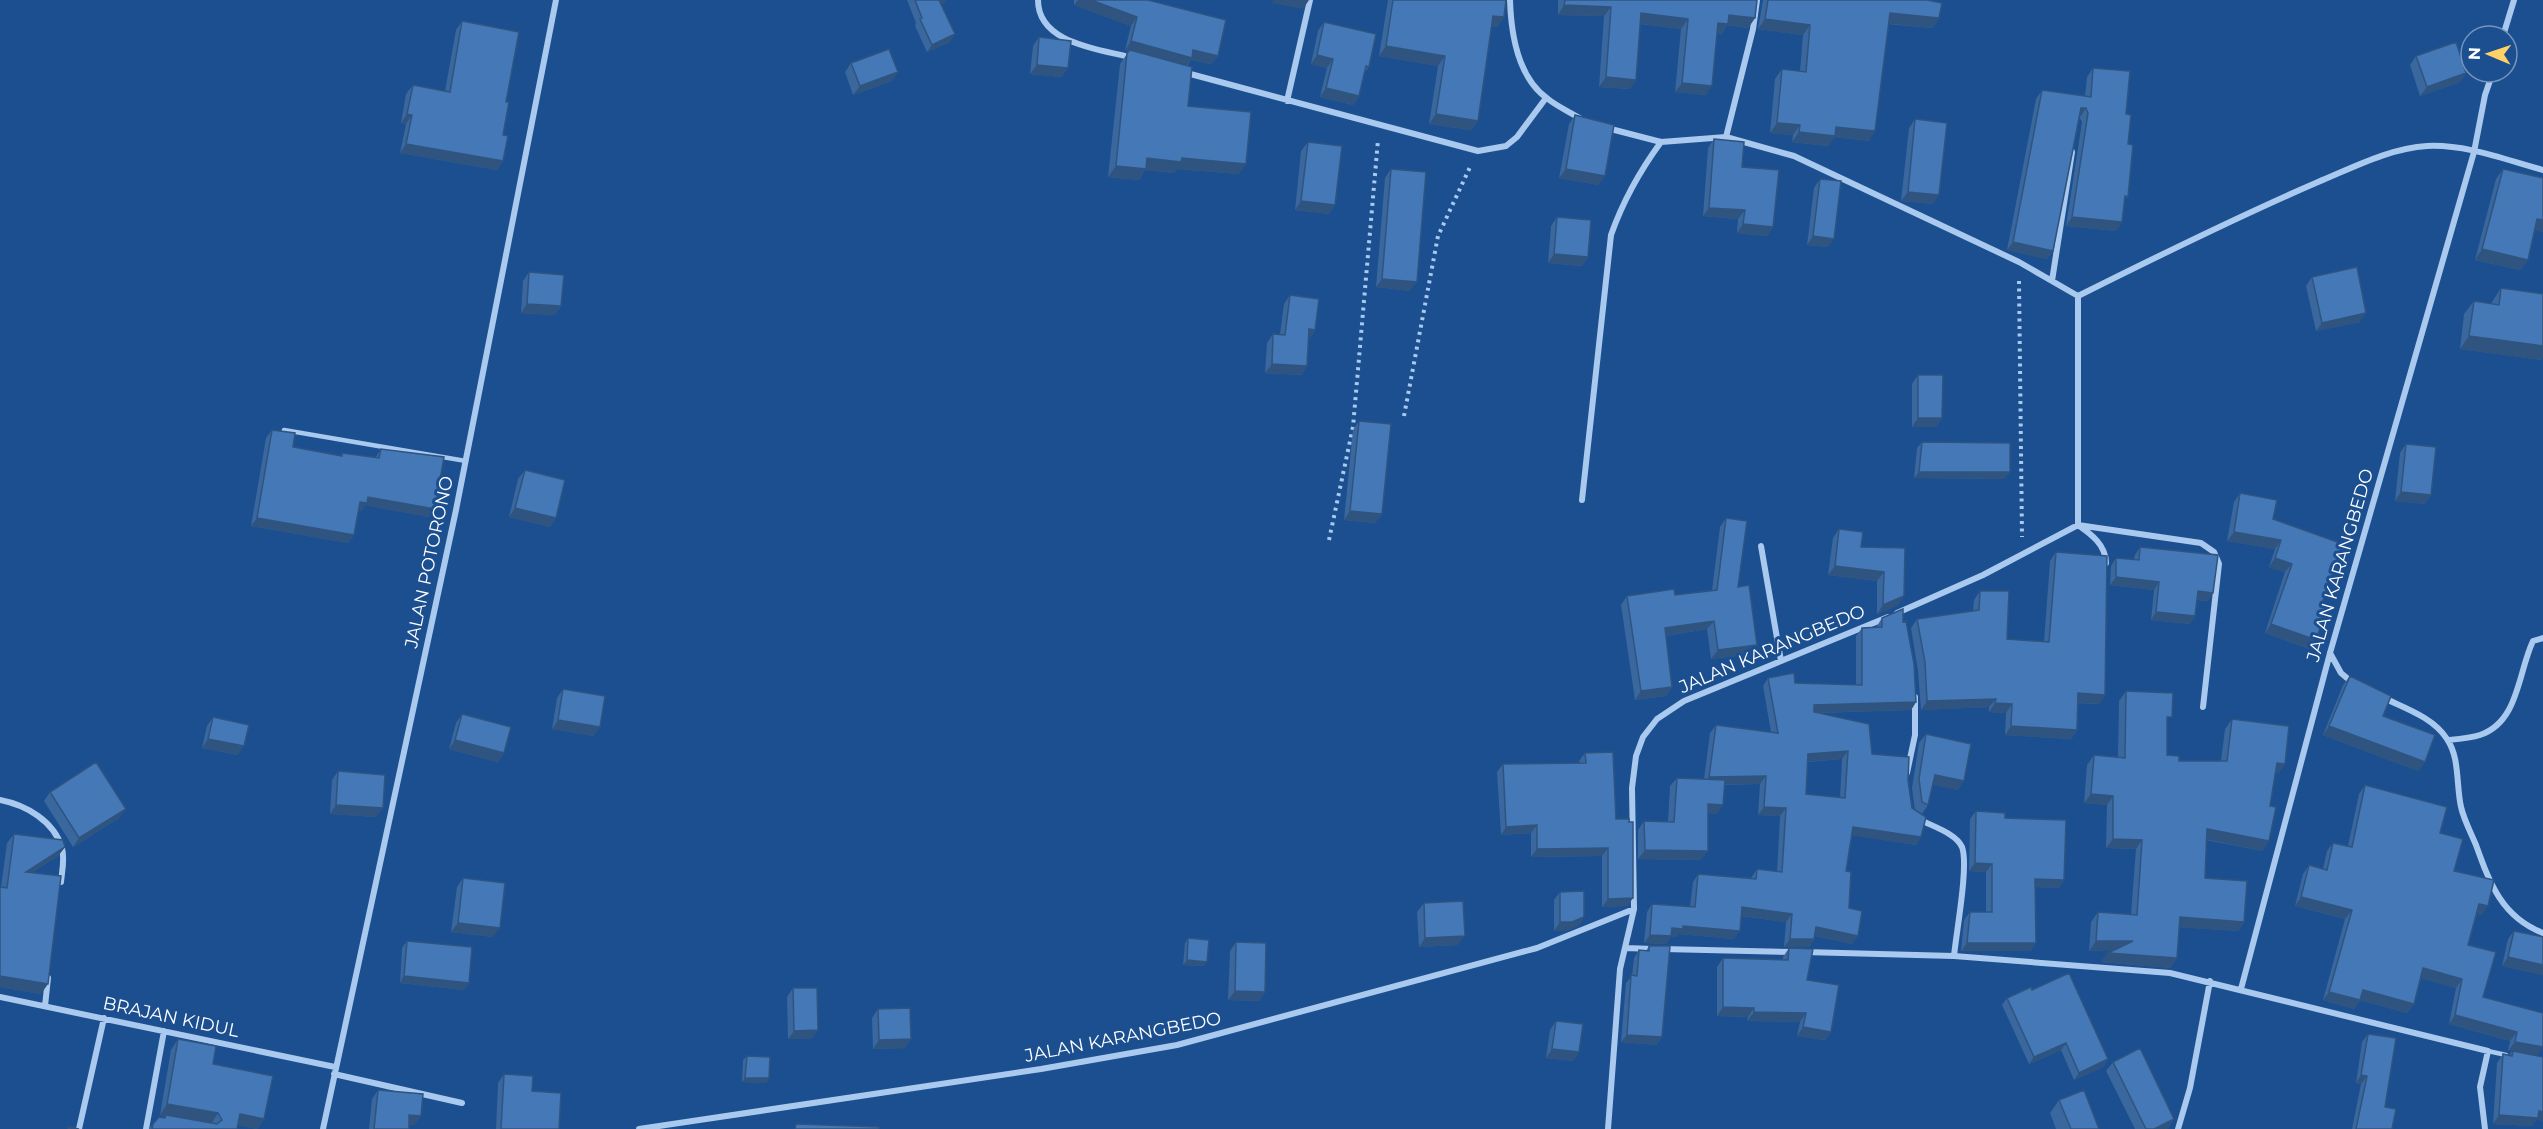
<svg xmlns="http://www.w3.org/2000/svg" width="2543" height="1129" viewBox="0 0 2543 1129" font-family="Montserrat,sans-serif">
	<style>
		.lines { fill: none; stroke-linecap: round; stroke-linejoin: round }
		.path { stroke: #a9c9ee; stroke-width: 4; stroke-dasharray: 3 4.5; stroke-linecap: butt }
		.lane { stroke: #a9c9ee; stroke-width: 4.5 }
		.street { stroke: #a9c9ee; stroke-width: 6 }
		.wall { fill: #3a679d; fill-rule: evenodd }
		.shaded-wall { fill: #305480 }
		.building { fill: #4478b7; stroke: #305480; stroke-width: 1.5; fill-rule: evenodd }
		.labels { text-anchor: middle; stroke-width: 6; stroke-linejoin: round; paint-order: stroke }
		.street-label { font-size: 18px; fill: #fff; stroke: #1b4f8f }
	</style>
	<rect width="100%" height="100%" fill="#1b4f8f"/>
	<g class="lines">
		<path class="path" d="M 2019,281 L 2022,537
			M 1404,416 L 1438,236 L 1471,165
			M 1329,540 L 1353,427 L 1378,140"/>
		<path class="lane" d="M 284,430 L 466,461
			M 2488,1051 L 2506,1055"/>
		<path class="street" d="M 1038,0 C 1038,44 1100,49 1133,58
			M 1510,0 C 1511,34 1518,78 1548,99 C 1558,107 1570,112 1581,119
			M 2503,36 L 2514,0
			M 1183,72 L 1478,151 L 1506,146 L 1517,137 L 1546,98
			M 1287,101 L 1310,0
			M 1607,128 L 1661,142 L 1726,137 L 1794,156 L 2019,262 L 2078,296
			M 1726,137 L 1753,29 L 1757,0
			M 2052,281 L 2072,152
			M 1582,500 L 1611,235 C 1623,201 1639,172 1661,142
			M 1761,546 L 1781,661
			M 1897,613 L 1983,575 L 2078,525 C 2091,534 2106,545 2106,563
			M 2330,653 L 2341,673 L 2354,684
			M 2382,697 C 2404,708 2433,717 2447,739 C 2460,758 2456,785 2461,807 C 2464,820 2471,833 2476,845 C 2490,884 2502,917 2543,933
			M 2203,707 L 2219,564 L 2214,552 L 2201,543 L 2078,525 L 2078,296 C 2158,256 2237,217 2318,182 C 2352,168 2390,148 2427,146 C 2466,144 2506,160 2543,170
			M 2448,740 C 2459,739 2471,738 2480,735 C 2519,722 2518,672 2533,641 L 2543,638
			M 1907,773 L 1915,735 L 1915,697
			M 0,800 C 26,805 54,821 62,848 C 65,859 62,871 61,882
			M 1919,819 C 1931,826 1956,833 1962,847 C 1969,865 1956,934 1954,956
			M 1626,948 L 1653,949
			M 1663,949 L 1794,952
			M 1804,952 L 1954,956 L 2170,973 L 2488,1051 L 2480,1087 L 2485,1129
			M 2241,989 L 2330,653 L 2474,152 L 2485,95 L 2493,72
			M 0,997 L 335,1067
			M 45,1006 L 48,978
			M 334,1074 L 462,1103
			M 79,1129 L 104,1018
			M 146,1129 L 164,1031
			M 323,1129 L 456,510 L 556,0
			M 639,1129 L 1041,1069 L 1177,1045 L 1537,948 L 1634,909
			M 1608,1129 L 1620,969 L 1634,909 L 1632,788 L 1636,756 L 1643,737 L 1657,719 L 1684,701 L 1888,617
			M 2178,1129 L 2190,1088 L 2210,981"/>
	</g>
	<path class="wall" d="M 907,0 L 946,0 L 944,3 L 941,4 L 950,42 L 927,52 L 915,26 L 916,23 Z
		M 1074,0 L 1148,0 L 1218,56 L 1211,64 L 1191,60 L 1187,66 L 1188,106 L 1239,174 L 1177,169 L 1174,173 L 1145,170 L 1139,180 L 1108,177 L 1120,64 L 1129,51 L 1125,50 L 1131,26 L 1074,5 Z
		M 1388,0 L 1506,0 L 1504,17 L 1497,27 L 1492,26 L 1478,121 L 1471,130 L 1429,124 L 1438,66 L 1379,56 Z
		M 1558,0 L 1757,0 L 1755,18 L 1748,28 L 1727,25 L 1722,34 L 1717,33 L 1706,95 L 1675,92 L 1681,29 L 1640,24 L 1630,89 L 1599,87 L 1604,16 L 1558,15 Z
		M 1763,0 L 1927,0 L 1939,18 L 1932,28 L 1888,24 L 1869,141 L 1835,137 L 1828,146 L 1792,142 L 1793,135 L 1770,133 L 1775,79 L 1782,69 L 1800,71 L 1803,35 L 1758,29 Z
		M 462,21 L 506,102 L 503,135 L 503,161 L 497,170 L 400,153 L 406,124 L 401,123 L 406,94 L 413,85 L 445,91 L 456,30 Z
		M 1324,22 L 1369,67 L 1364,73 L 1359,96 L 1353,105 L 1320,97 L 1327,68 L 1311,64 L 1318,31 Z
		M 1039,37 L 1062,77 L 1030,74 L 1033,46 Z
		M 2416,56 L 2466,73 L 2460,82 L 2420,96 L 2410,65 Z
		M 851,63 L 892,81 L 853,95 L 845,72 Z
		M 2093,68 L 2126,114 L 2124,203 L 2122,222 L 2116,231 L 2066,226 L 2082,122 L 2079,117 L 2053,251 L 2047,259 L 2007,250 L 2036,99 L 2042,90 L 2085,96 L 2087,77 Z
		M 1575,115 L 1599,185 L 1559,178 L 1569,124 Z
		M 1915,119 L 1933,204 L 1901,201 L 1909,128 Z
		M 1714,139 L 1742,167 L 1773,227 L 1767,236 L 1737,233 L 1738,219 L 1703,216 L 1708,148 Z
		M 1308,142 L 1335,205 L 1329,214 L 1295,210 L 1301,151 Z
		M 1391,169 L 1410,291 L 1376,287 L 1385,178 Z
		M 2503,169 L 2543,232 L 2535,230 L 2528,260 L 2520,270 L 2475,260 L 2496,179 Z
		M 1820,179 L 1828,247 L 1807,245 L 1814,188 Z
		M 1557,217 L 1588,257 L 1582,266 L 1548,263 L 1551,226 Z
		M 529,272 L 561,306 L 555,315 L 521,313 L 523,281 Z
		M 2312,277 L 2360,322 L 2316,331 L 2306,286 Z
		M 2501,288 L 2542,360 L 2460,349 L 2464,314 L 2474,301 L 2491,304 L 2492,302 Z
		M 1290,295 L 1315,330 L 1309,339 L 1308,339 L 1307,366 L 1301,375 L 1265,373 L 1267,343 L 1273,334 L 1280,334 L 1284,304 Z
		M 1918,375 L 1942,418 L 1936,427 L 1912,427 L 1912,384 Z
		M 1359,421 L 1382,514 L 1375,523 L 1344,520 L 1353,430 Z
		M 272,430 L 293,447 L 340,456 L 342,453 L 375,458 L 381,449 L 429,517 L 365,505 L 361,511 L 358,511 L 354,535 L 348,543 L 251,526 L 266,438 Z
		M 1922,442 L 2005,479 L 1914,478 L 1917,448 Z
		M 2406,444 L 2425,504 L 2395,501 L 2400,453 Z
		M 525,470 L 556,518 L 550,527 L 509,517 L 518,479 Z
		M 2240,493 L 2273,519 L 2321,606 L 2309,649 L 2265,633 L 2285,572 L 2269,567 L 2275,549 L 2227,541 L 2234,502 Z
		M 1726,518 L 1738,587 L 1757,645 L 1751,654 L 1711,659 L 1707,629 L 1666,636 L 1672,687 L 1666,696 L 1635,700 L 1621,605 L 1627,596 L 1675,595 L 1712,590 L 1720,527 Z
		M 1839,529 L 1861,547 L 1905,548 L 1898,605 L 1877,614 L 1877,581 L 1828,575 L 1833,538 Z
		M 2140,547 L 2208,601 L 2197,600 L 2195,616 L 2190,624 L 2151,620 L 2154,590 L 2110,585 L 2111,566 L 2116,558 L 2134,559 L 2135,555 Z
		M 2056,552 L 2105,695 L 2099,704 L 2078,703 L 2077,730 L 2071,739 L 2005,735 L 2006,713 L 1989,712 L 1989,707 L 1921,710 L 1918,671 L 1911,628 L 1917,619 L 1973,611 L 1974,600 L 1980,591 L 2007,639 L 2044,642 L 2050,561 Z
		M 1882,618 L 1903,622 L 1916,702 L 1911,710 L 1817,713 L 1908,780 L 1912,808 L 1915,811 L 1912,788 L 1919,743 L 1926,734 L 1958,790 L 1933,784 L 1928,805 L 1922,814 L 1921,837 L 1916,845 L 1852,835 L 1846,871 L 1852,944 L 1815,936 L 1814,939 L 1809,947 L 1784,947 L 1786,922 L 1741,916 L 1734,939 L 1679,934 L 1677,937 L 1671,937 L 1666,944 L 1644,943 L 1647,912 L 1652,904 L 1690,907 L 1693,882 L 1698,874 L 1751,878 L 1757,869 L 1777,872 L 1780,816 L 1758,815 L 1760,784 L 1724,785 L 1717,814 L 1708,813 L 1701,860 L 1638,859 L 1638,830 L 1644,821 L 1668,822 L 1670,786 L 1677,778 L 1704,779 L 1710,733 L 1716,725 L 1771,732 L 1763,686 L 1768,678 L 1795,683 L 1856,685 L 1856,636 L 1862,628 L 1877,627 L 1877,626 ZM 1842,759 L 1840,798 L 1806,794 L 1808,762 Z
		M 2350,676 L 2425,762 L 2418,771 L 2323,735 L 2343,685 Z
		M 563,689 L 594,736 L 552,729 L 557,698 Z
		M 2126,691 L 2167,723 L 2167,755 L 2179,761 L 2221,761 L 2225,729 L 2232,719 L 2285,764 L 2278,773 L 2275,773 L 2263,851 L 2206,840 L 2205,878 L 2244,922 L 2238,931 L 2179,927 L 2177,958 L 2170,968 L 2101,962 L 2108,953 L 2113,950 L 2089,951 L 2091,922 L 2098,912 L 2131,914 L 2136,849 L 2106,848 L 2107,805 L 2084,803 L 2087,765 L 2094,755 L 2118,757 L 2119,701 Z
		M 462,714 L 504,753 L 498,762 L 449,749 L 456,723 Z
		M 213,717 L 238,755 L 202,748 L 207,726 Z
		M 1585,753 L 1616,819 L 1633,898 L 1627,906 L 1602,907 L 1602,856 L 1531,857 L 1531,833 L 1501,835 L 1497,772 L 1503,764 L 1580,763 L 1579,761 Z
		M 338,771 L 376,817 L 330,814 L 332,780 Z
		M 2365,785 L 2440,833 L 2454,871 L 2482,915 L 2477,914 L 2468,945 L 2483,997 L 2538,1056 L 2536,1120 L 2532,1126 L 2493,1124 L 2497,1063 L 2503,1054 L 2509,1055 L 2512,1051 L 2508,1051 L 2510,1041 L 2449,1024 L 2456,988 L 2421,978 L 2414,1004 L 2407,1013 L 2360,1000 L 2354,1009 L 2323,1000 L 2345,919 L 2295,906 L 2303,874 L 2309,865 L 2323,869 L 2327,851 L 2333,843 L 2348,846 L 2359,794 Z
		M 50,792 L 119,818 L 73,847 L 44,801 Z
		M 1976,811 L 2005,818 L 2064,880 L 2059,888 L 2035,887 L 2031,951 L 1961,951 L 1964,920 L 1970,912 L 1986,912 L 1986,872 L 1969,871 L 1970,819 Z
		M 14,834 L 65,847 L 58,856 L 33,872 L 41,994 L 0,987 L 0,887 L 1,887 L 7,843 Z
		M 463,878 L 493,937 L 451,932 L 457,887 Z
		M 1560,892 L 1584,917 L 1578,926 L 1565,931 L 1554,931 L 1554,900 Z
		M 1424,903 L 1458,945 L 1419,947 L 1417,912 Z
		M 2514,931 L 2543,937 L 2543,975 L 2502,966 L 2508,939 Z
		M 1188,938 L 1204,966 L 1183,965 L 1185,943 Z
		M 407,941 L 464,990 L 400,983 L 402,948 Z
		M 1236,942 L 1265,992 L 1259,1001 L 1228,1000 L 1230,951 Z
		M 1649,946 L 1662,1037 L 1656,1045 L 1621,1042 L 1626,983 L 1632,976 L 1634,958 L 1639,950 L 1646,951 Z
		M 1789,948 L 1807,980 L 1831,1032 L 1825,1040 L 1797,1036 L 1800,1022 L 1747,1021 L 1748,1017 L 1717,1016 L 1717,967 L 1723,958 L 1783,960 L 1783,957 Z
		M 793,988 L 812,1039 L 788,1039 L 787,997 Z
		M 2007,998 L 2108,1059 L 2103,1067 L 2074,1080 L 2061,1050 L 2029,1064 L 2002,1005 Z
		M 878,1009 L 905,1048 L 873,1049 L 872,1018 Z
		M 1556,1021 L 1579,1052 L 1573,1061 L 1546,1058 L 1550,1030 Z
		M 2368,1034 L 2385,1107 L 2392,1129 L 2352,1129 L 2361,1084 L 2356,1083 L 2362,1042 Z
		M 178,1039 L 213,1064 L 264,1119 L 257,1129 L 238,1125 L 237,1129 L 149,1129 L 153,1124 L 163,1118 L 165,1116 L 160,1115 L 171,1050 Z
		M 747,1056 L 769,1078 L 766,1083 L 742,1082 L 743,1060 Z
		M 2113,1062 L 2174,1119 L 2168,1128 L 2166,1129 L 2135,1129 L 2106,1071 Z
		M 504,1074 L 532,1091 L 559,1129 L 496,1129 L 498,1083 Z
		M 378,1090 L 415,1125 L 409,1125 L 409,1129 L 369,1129 L 372,1099 Z
		M 2059,1100 L 2099,1129 L 2056,1129 L 2050,1113 Z"/>
	<path class="shaded-wall" d="M 939,0 L 946,0 L 944,3 L 934,7 Z
		M 1078,0 L 1091,0 L 1137,17 L 1131,26 L 1074,5 Z
		M 1274,0 L 1309,0 L 1303,9 L 1271,3 Z
		M 1564,5 L 1611,7 L 1604,16 L 1558,15 Z
		M 1641,13 L 1688,19 L 1681,29 L 1634,23 Z
		M 1890,13 L 1939,18 L 1932,28 L 1883,23 Z
		M 1729,15 L 1755,18 L 1748,28 L 1727,25 L 1722,34 L 1712,33 L 1718,23 Z
		M 1493,16 L 1504,17 L 1497,27 L 1487,25 Z
		M 1765,19 L 1810,25 L 1803,35 L 1758,29 Z
		M 955,34 L 950,42 L 927,52 L 932,45 Z
		M 1131,41 L 1193,50 L 1218,56 L 1211,64 L 1191,60 L 1185,67 L 1125,50 Z
		M 1386,46 L 1445,56 L 1438,66 L 1379,56 Z
		M 1317,55 L 1333,59 L 1327,68 L 1311,64 Z
		M 1037,65 L 1068,68 L 1062,77 L 1030,74 Z
		M 898,72 L 892,81 L 853,95 L 860,86 Z
		M 2466,73 L 2460,82 L 2420,96 L 2427,87 Z
		M 1606,77 L 1636,80 L 1630,89 L 1599,87 Z
		M 1682,83 L 1712,86 L 1706,95 L 1675,92 Z
		M 1326,88 L 1359,96 L 1353,105 L 1320,97 Z
		M 2081,108 L 2086,108 L 2080,117 L 2075,116 Z
		M 407,114 L 412,115 L 406,124 L 401,123 Z
		M 1436,114 L 1478,121 L 1471,130 L 1429,124 Z
		M 1777,123 L 1800,125 L 1793,135 L 1770,133 Z
		M 1836,127 L 1875,131 L 1869,141 L 1835,137 L 1828,146 L 1792,142 L 1799,132 Z
		M 406,144 L 503,161 L 497,170 L 400,153 Z
		M 1147,158 L 1182,158 L 1246,164 L 1239,174 L 1177,169 L 1174,173 L 1145,170 L 1139,180 L 1108,177 L 1116,166 Z
		M 1566,169 L 1605,176 L 1599,185 L 1559,178 Z
		M 1908,192 L 1939,195 L 1933,204 L 1901,201 Z
		M 1301,201 L 1335,205 L 1329,214 L 1295,210 Z
		M 1709,208 L 1745,210 L 1738,219 L 1703,216 Z
		M 2072,217 L 2122,222 L 2116,231 L 2066,226 Z
		M 2537,219 L 2543,220 L 2543,232 L 2530,229 Z
		M 1743,224 L 1773,227 L 1767,236 L 1737,233 Z
		M 1813,236 L 1834,239 L 1828,247 L 1807,245 Z
		M 2013,242 L 2053,251 L 2047,259 L 2007,250 Z
		M 2482,249 L 2528,260 L 2520,270 L 2475,260 Z
		M 1554,254 L 1588,257 L 1582,266 L 1548,263 Z
		M 1382,279 L 1417,282 L 1410,291 L 1376,287 Z
		M 527,304 L 561,306 L 555,315 L 521,313 Z
		M 2366,313 L 2360,322 L 2316,331 L 2322,323 Z
		M 1309,329 L 1315,330 L 1309,339 L 1302,338 Z
		M 2469,336 L 2543,346 L 2543,358 L 2542,360 L 2460,349 Z
		M 1272,364 L 1307,366 L 1301,375 L 1265,373 Z
		M 1918,418 L 1942,418 L 1936,427 L 1912,427 Z
		M 1919,472 L 2010,472 L 2005,479 L 1914,478 Z
		M 2401,492 L 2431,495 L 2425,504 L 2395,501 Z
		M 368,497 L 435,509 L 429,517 L 365,505 L 361,511 L 354,510 L 360,502 Z
		M 515,508 L 556,518 L 550,527 L 509,517 Z
		M 1350,511 L 1382,514 L 1375,523 L 1344,520 Z
		M 257,518 L 354,535 L 348,543 L 251,526 Z
		M 2234,532 L 2281,540 L 2275,549 L 2227,541 Z
		M 2275,558 L 2292,564 L 2285,572 L 2269,567 Z
		M 1835,566 L 1884,572 L 1877,581 L 1828,575 Z
		M 2116,577 L 2159,582 L 2154,590 L 2110,585 Z
		M 2198,591 L 2213,593 L 2208,601 L 2192,599 Z
		M 1904,596 L 1898,605 L 1877,614 L 1883,605 Z
		M 2156,612 L 2195,616 L 2190,624 L 2151,620 Z
		M 1714,621 L 1707,629 L 1659,637 L 1665,628 Z
		M 2271,624 L 2316,640 L 2309,649 L 2265,633 Z
		M 1757,645 L 1751,654 L 1711,659 L 1718,650 Z
		M 1672,687 L 1666,696 L 1635,700 L 1641,691 Z
		M 2078,693 L 2105,695 L 2099,704 L 2072,702 Z
		M 1996,699 L 1989,707 L 1921,710 L 1927,701 Z
		M 1916,702 L 1911,710 L 1809,713 L 1814,705 Z
		M 1995,703 L 2012,704 L 2006,713 L 1989,712 Z
		M 558,720 L 600,727 L 594,736 L 552,729 Z
		M 2011,726 L 2077,730 L 2071,739 L 2005,735 Z
		M 2329,726 L 2425,762 L 2418,771 L 2323,735 Z
		M 208,739 L 244,746 L 238,755 L 202,748 Z
		M 455,740 L 504,753 L 498,762 L 449,749 Z
		M 1848,751 L 1842,759 L 1803,762 L 1808,754 Z
		M 2277,763 L 2285,764 L 2278,773 L 2270,772 Z
		M 1935,775 L 1964,781 L 1958,790 L 1928,784 Z
		M 1766,776 L 1760,784 L 1703,785 L 1709,777 Z
		M 2091,794 L 2113,796 L 2107,805 L 2084,803 Z
		M 1708,804 L 1723,805 L 1717,814 L 1702,813 Z
		M 336,805 L 383,808 L 376,817 L 330,814 Z
		M 1764,807 L 1786,808 L 1780,816 L 1758,815 Z
		M 126,809 L 119,818 L 73,847 L 79,838 Z
		M 1537,825 L 1531,833 L 1501,835 L 1506,827 Z
		M 1853,827 L 1921,837 L 1916,845 L 1848,835 Z
		M 2207,829 L 2269,841 L 2263,851 L 2200,838 Z
		M 2113,839 L 2142,840 L 2136,849 L 2106,848 Z
		M 65,847 L 58,856 L 19,881 L 26,872 Z
		M 1608,848 L 1602,856 L 1531,857 L 1537,849 Z
		M 1645,850 L 1708,851 L 1701,860 L 1638,859 Z
		M 1975,863 L 1992,864 L 1986,872 L 1969,871 Z
		M 2035,879 L 2064,880 L 2059,888 L 2029,887 Z
		M 2301,897 L 2352,910 L 2345,919 L 2295,906 Z
		M 1633,898 L 1627,906 L 1602,907 L 1608,899 Z
		M 2479,904 L 2488,906 L 2482,915 L 2473,913 Z
		M 1742,907 L 1792,914 L 1786,922 L 1736,915 Z
		M 1584,917 L 1578,926 L 1565,931 L 1554,931 L 1560,922 Z
		M 2180,917 L 2244,922 L 2238,931 L 2173,927 Z
		M 458,923 L 500,928 L 493,937 L 451,932 Z
		M 1683,926 L 1740,931 L 1734,939 L 1679,934 L 1677,937 L 1671,937 L 1666,944 L 1644,943 L 1650,935 L 1672,928 Z
		M 1816,927 L 1858,936 L 1852,944 L 1811,935 Z
		M 1465,936 L 1458,945 L 1419,947 L 1425,938 Z
		M 1790,939 L 1814,939 L 1809,947 L 1784,947 Z
		M 2096,941 L 2133,941 L 2127,950 L 2089,951 Z
		M 1967,943 L 2036,943 L 2031,951 L 1961,951 Z
		M 2108,953 L 2177,958 L 2170,968 L 2101,962 Z
		M 2508,957 L 2543,965 L 2543,975 L 2502,966 Z
		M 1187,960 L 1207,962 L 1204,966 L 1183,965 Z
		M 2423,968 L 2462,979 L 2456,988 L 2417,977 Z
		M 0,976 L 48,984 L 41,994 L 0,987 Z
		M 404,976 L 469,983 L 464,990 L 400,983 Z
		M 2363,990 L 2414,1004 L 2407,1013 L 2356,999 Z
		M 1235,991 L 1265,992 L 1259,1001 L 1228,1000 Z
		M 2329,992 L 2360,1000 L 2354,1009 L 2323,1000 Z
		M 1723,1007 L 1754,1008 L 1748,1017 L 1717,1016 Z
		M 1754,1012 L 1806,1013 L 1800,1022 L 1747,1021 Z
		M 2455,1015 L 2517,1032 L 2510,1041 L 2449,1024 Z
		M 1803,1027 L 1831,1032 L 1825,1040 L 1797,1036 Z
		M 818,1030 L 812,1039 L 788,1039 L 794,1031 Z
		M 1627,1035 L 1662,1037 L 1656,1045 L 1621,1042 Z
		M 911,1039 L 905,1048 L 873,1049 L 879,1040 Z
		M 2515,1042 L 2543,1047 L 2543,1048 L 2537,1056 L 2508,1051 Z
		M 2066,1043 L 2061,1050 L 2029,1064 L 2034,1057 Z
		M 1552,1049 L 1579,1052 L 1573,1061 L 1546,1058 Z
		M 2108,1059 L 2103,1067 L 2074,1080 L 2079,1073 Z
		M 2361,1075 L 2367,1076 L 2361,1084 L 2356,1083 Z
		M 745,1078 L 769,1078 L 766,1083 L 742,1082 Z
		M 167,1104 L 218,1113 L 211,1124 L 160,1115 Z
		M 2539,1111 L 2543,1112 L 2543,1121 L 2536,1120 L 2532,1126 L 2493,1124 L 2499,1115 Z
		M 240,1114 L 264,1119 L 257,1129 L 233,1124 Z
		M 409,1115 L 421,1116 L 415,1125 L 403,1124 Z
		M 2174,1119 L 2168,1128 L 2166,1129 L 2154,1129 Z"/>
	<path class="building" d="M 915,0 L 939,0 L 955,34 L 932,45 L 920,19 L 922,18 Z
		M 1091,0 L 1148,0 L 1226,20 L 1218,56 L 1193,50 L 1192,58 L 1131,41 L 1137,17 Z
		M 1393,0 L 1506,0 L 1504,17 L 1493,16 L 1478,121 L 1436,114 L 1445,56 L 1386,46 Z
		M 1565,0 L 1757,0 L 1755,18 L 1729,15 L 1728,24 L 1718,23 L 1712,86 L 1682,83 L 1688,19 L 1641,13 L 1636,80 L 1606,77 L 1611,7 L 1564,5 Z
		M 1768,0 L 1927,0 L 1942,3 L 1939,18 L 1890,13 L 1875,131 L 1836,127 L 1835,136 L 1799,132 L 1800,125 L 1777,123 L 1782,69 L 1806,72 L 1810,25 L 1765,19 Z
		M 462,21 L 519,32 L 506,102 L 509,102 L 503,135 L 508,136 L 503,161 L 406,144 L 412,115 L 407,114 L 413,85 L 450,92 Z
		M 1324,22 L 1376,34 L 1369,67 L 1366,66 L 1359,96 L 1326,88 L 1333,59 L 1317,55 Z
		M 1039,37 L 1071,41 L 1068,68 L 1037,65 Z
		M 2456,42 L 2466,73 L 2427,87 L 2416,56 Z
		M 889,49 L 898,72 L 860,86 L 851,63 Z
		M 1130,50 L 1192,67 L 1188,106 L 1251,112 L 1246,164 L 1182,158 L 1181,162 L 1147,158 L 1146,169 L 1116,166 L 1127,53 Z
		M 2093,68 L 2130,71 L 2126,114 L 2131,115 L 2128,144 L 2133,145 L 2128,197 L 2125,196 L 2122,222 L 2072,217 L 2088,113 L 2086,108 L 2081,108 L 2053,251 L 2013,242 L 2042,90 L 2091,97 Z
		M 1575,115 L 1614,125 L 1605,176 L 1566,169 Z
		M 1915,119 L 1947,123 L 1939,195 L 1908,192 Z
		M 1714,139 L 1744,142 L 1742,167 L 1779,170 L 1773,227 L 1743,224 L 1745,210 L 1709,208 Z
		M 1308,142 L 1342,146 L 1335,205 L 1301,201 Z
		M 1391,169 L 1426,172 L 1417,282 L 1382,279 Z
		M 2503,169 L 2543,178 L 2543,220 L 2537,219 L 2528,260 L 2482,249 Z
		M 1820,179 L 1841,181 L 1834,239 L 1813,236 Z
		M 1557,217 L 1591,220 L 1588,257 L 1554,254 Z
		M 2357,267 L 2366,313 L 2322,323 L 2312,277 Z
		M 529,272 L 564,275 L 561,306 L 527,304 Z
		M 2501,288 L 2543,294 L 2543,346 L 2469,336 L 2474,301 L 2499,305 Z
		M 1290,295 L 1319,299 L 1315,330 L 1309,329 L 1307,366 L 1272,364 L 1273,334 L 1285,335 Z
		M 1918,375 L 1943,375 L 1942,418 L 1918,418 Z
		M 1359,421 L 1391,424 L 1382,514 L 1350,511 Z
		M 272,430 L 295,433 L 293,447 L 342,456 L 342,453 L 379,458 L 381,449 L 444,457 L 435,509 L 368,497 L 367,503 L 360,502 L 354,535 L 257,518 Z
		M 1922,442 L 2010,443 L 2010,472 L 1919,472 Z
		M 2406,444 L 2436,447 L 2431,495 L 2401,492 Z
		M 525,470 L 565,480 L 556,518 L 515,508 Z
		M 2240,493 L 2277,500 L 2273,519 L 2343,544 L 2321,606 L 2327,608 L 2316,640 L 2271,624 L 2292,564 L 2275,558 L 2281,540 L 2234,532 Z
		M 1726,518 L 1747,521 L 1738,587 L 1749,585 L 1757,645 L 1718,650 L 1714,621 L 1665,628 L 1672,687 L 1641,691 L 1627,596 L 1674,589 L 1675,595 L 1717,590 Z
		M 1839,529 L 1863,532 L 1861,547 L 1905,548 L 1904,596 L 1883,605 L 1884,572 L 1835,566 Z
		M 2140,547 L 2218,555 L 2213,593 L 2198,591 L 2195,616 L 2156,612 L 2159,582 L 2116,577 L 2116,558 L 2139,560 Z
		M 2056,552 L 2107,556 L 2105,695 L 2078,693 L 2077,730 L 2011,726 L 2012,704 L 1995,703 L 1996,699 L 1927,701 L 1925,662 L 1917,619 L 1979,610 L 1980,591 L 2009,591 L 2007,639 L 2049,642 Z
		M 1903,609 L 1903,622 L 1906,621 L 1914,664 L 1916,702 L 1814,705 L 1814,712 L 1869,724 L 1872,754 L 1909,757 L 1908,780 L 1912,808 L 1926,817 L 1921,837 L 1853,827 L 1846,871 L 1851,872 L 1849,908 L 1862,911 L 1858,936 L 1816,927 L 1814,939 L 1790,939 L 1792,914 L 1742,907 L 1740,931 L 1683,926 L 1683,929 L 1672,928 L 1671,936 L 1650,935 L 1652,904 L 1695,907 L 1698,874 L 1756,879 L 1757,869 L 1782,872 L 1786,808 L 1764,807 L 1766,776 L 1709,777 L 1716,725 L 1778,733 L 1768,678 L 1794,673 L 1795,683 L 1862,685 L 1862,628 L 1882,627 L 1882,618 ZM 1848,751 L 1845,798 L 1806,794 L 1808,754 Z
		M 2350,676 L 2391,696 L 2383,716 L 2435,735 L 2425,762 L 2329,726 Z
		M 563,689 L 605,696 L 600,727 L 558,720 Z
		M 2126,691 L 2173,693 L 2172,717 L 2167,717 L 2167,755 L 2179,756 L 2179,761 L 2227,761 L 2232,719 L 2289,726 L 2285,764 L 2277,763 L 2270,806 L 2276,807 L 2269,841 L 2207,829 L 2205,878 L 2247,881 L 2244,922 L 2180,917 L 2177,958 L 2108,953 L 2133,941 L 2096,941 L 2098,912 L 2137,915 L 2142,840 L 2113,839 L 2113,796 L 2091,794 L 2094,755 L 2125,758 Z
		M 462,714 L 511,727 L 504,753 L 455,740 Z
		M 213,717 L 249,725 L 244,746 L 208,739 Z
		M 1926,734 L 1971,744 L 1964,781 L 1935,775 L 1928,805 L 1922,802 L 1919,779 Z
		M 1613,752 L 1616,819 L 1629,819 L 1629,822 L 1633,822 L 1633,898 L 1608,899 L 1608,848 L 1537,849 L 1537,825 L 1506,827 L 1503,764 L 1586,763 L 1585,753 Z
		M 96,762 L 126,809 L 79,838 L 50,792 Z
		M 338,771 L 385,775 L 383,808 L 336,805 Z
		M 1677,778 L 1725,780 L 1723,805 L 1708,804 L 1708,851 L 1645,850 L 1644,821 L 1674,822 Z
		M 2365,785 L 2447,807 L 2440,833 L 2463,839 L 2454,871 L 2494,880 L 2488,906 L 2479,904 L 2468,945 L 2496,952 L 2483,997 L 2543,1013 L 2543,1047 L 2515,1042 L 2517,1032 L 2455,1015 L 2462,979 L 2423,968 L 2414,1004 L 2363,990 L 2360,1000 L 2329,992 L 2352,910 L 2301,897 L 2309,865 L 2327,870 L 2333,843 L 2352,847 Z
		M 1976,811 L 2005,813 L 2005,818 L 2066,820 L 2064,880 L 2035,879 L 2036,943 L 1967,943 L 1970,912 L 1992,912 L 1992,864 L 1975,863 Z
		M 14,834 L 63,840 L 65,847 L 26,872 L 61,876 L 48,984 L 0,976 L 0,887 L 7,888 Z
		M 463,878 L 505,883 L 500,928 L 458,923 Z
		M 1584,891 L 1584,917 L 1572,922 L 1560,922 L 1560,892 Z
		M 1463,901 L 1465,936 L 1425,938 L 1424,903 Z
		M 2514,931 L 2543,937 L 2543,965 L 2508,957 Z
		M 1188,938 L 1209,940 L 1207,962 L 1187,960 Z
		M 407,941 L 472,947 L 469,983 L 404,976 Z
		M 1236,942 L 1266,943 L 1265,992 L 1235,991 Z
		M 1649,946 L 1670,946 L 1662,1037 L 1627,1035 L 1631,975 L 1637,976 L 1639,950 L 1649,951 Z
		M 1789,948 L 1813,949 L 1807,980 L 1839,985 L 1831,1032 L 1803,1027 L 1806,1013 L 1754,1012 L 1754,1008 L 1723,1007 L 1723,958 L 1788,960 Z
		M 2069,973 L 2108,1059 L 2079,1073 L 2066,1043 L 2034,1057 L 2007,998 L 2031,987 L 2032,990 Z
		M 793,988 L 817,988 L 818,1030 L 794,1031 Z
		M 910,1008 L 911,1039 L 879,1040 L 878,1009 Z
		M 1556,1021 L 1583,1024 L 1579,1052 L 1552,1049 Z
		M 2368,1034 L 2396,1038 L 2385,1107 L 2396,1109 L 2392,1129 L 2356,1129 L 2367,1076 L 2361,1075 Z
		M 178,1039 L 216,1046 L 213,1064 L 273,1076 L 264,1119 L 240,1114 L 237,1129 L 152,1129 L 153,1124 L 159,1117 L 165,1118 L 166,1115 L 217,1124 L 222,1120 L 218,1113 L 167,1104 Z
		M 2140,1048 L 2174,1119 L 2154,1129 L 2146,1129 L 2113,1062 Z
		M 2513,1051 L 2543,1057 L 2543,1112 L 2539,1111 L 2538,1118 L 2499,1115 L 2503,1054 L 2512,1056 Z
		M 747,1056 L 770,1057 L 769,1078 L 745,1078 Z
		M 504,1074 L 533,1076 L 532,1091 L 561,1093 L 559,1129 L 501,1129 Z
		M 378,1090 L 423,1094 L 421,1116 L 409,1115 L 409,1129 L 374,1129 Z
		M 2084,1090 L 2099,1129 L 2071,1129 L 2059,1100 Z
		M 796,1124 L 879,1127 L 879,1129 L 795,1129 Z
		M 68,1127 L 79,1129 L 68,1129 Z"/>
	<g class="labels">
		<g class="street-label">
			<text transform="translate(429 562) rotate(-78)" y="6">JALAN POTORONO</text>
			<text transform="translate(2340 565) rotate(-74)" y="6">JALAN KARANGBEDO</text>
			<text transform="translate(1772 649) rotate(-23)" y="6">JALAN KARANGBEDO</text>
			<text transform="translate(171 1017) rotate(12)" y="6">BRAJAN KIDUL</text>
			<text transform="translate(1123 1037) rotate(-11)" y="6">JALAN KARANGBEDO</text>
		</g>
	</g>
	<g transform="translate(2489 54) rotate(272)"><circle r="28" fill="#1b4f8f" stroke="#7695bc" stroke-width="1.5"/>
	<path d="M0-4.5L10 22L0 15L-10 22Z" fill="#ffd166"/>
	<text y="-9" font-size="16" font-weight="bold" text-anchor="middle" fill="#ffffff">N</text>
	</g>
</svg>
